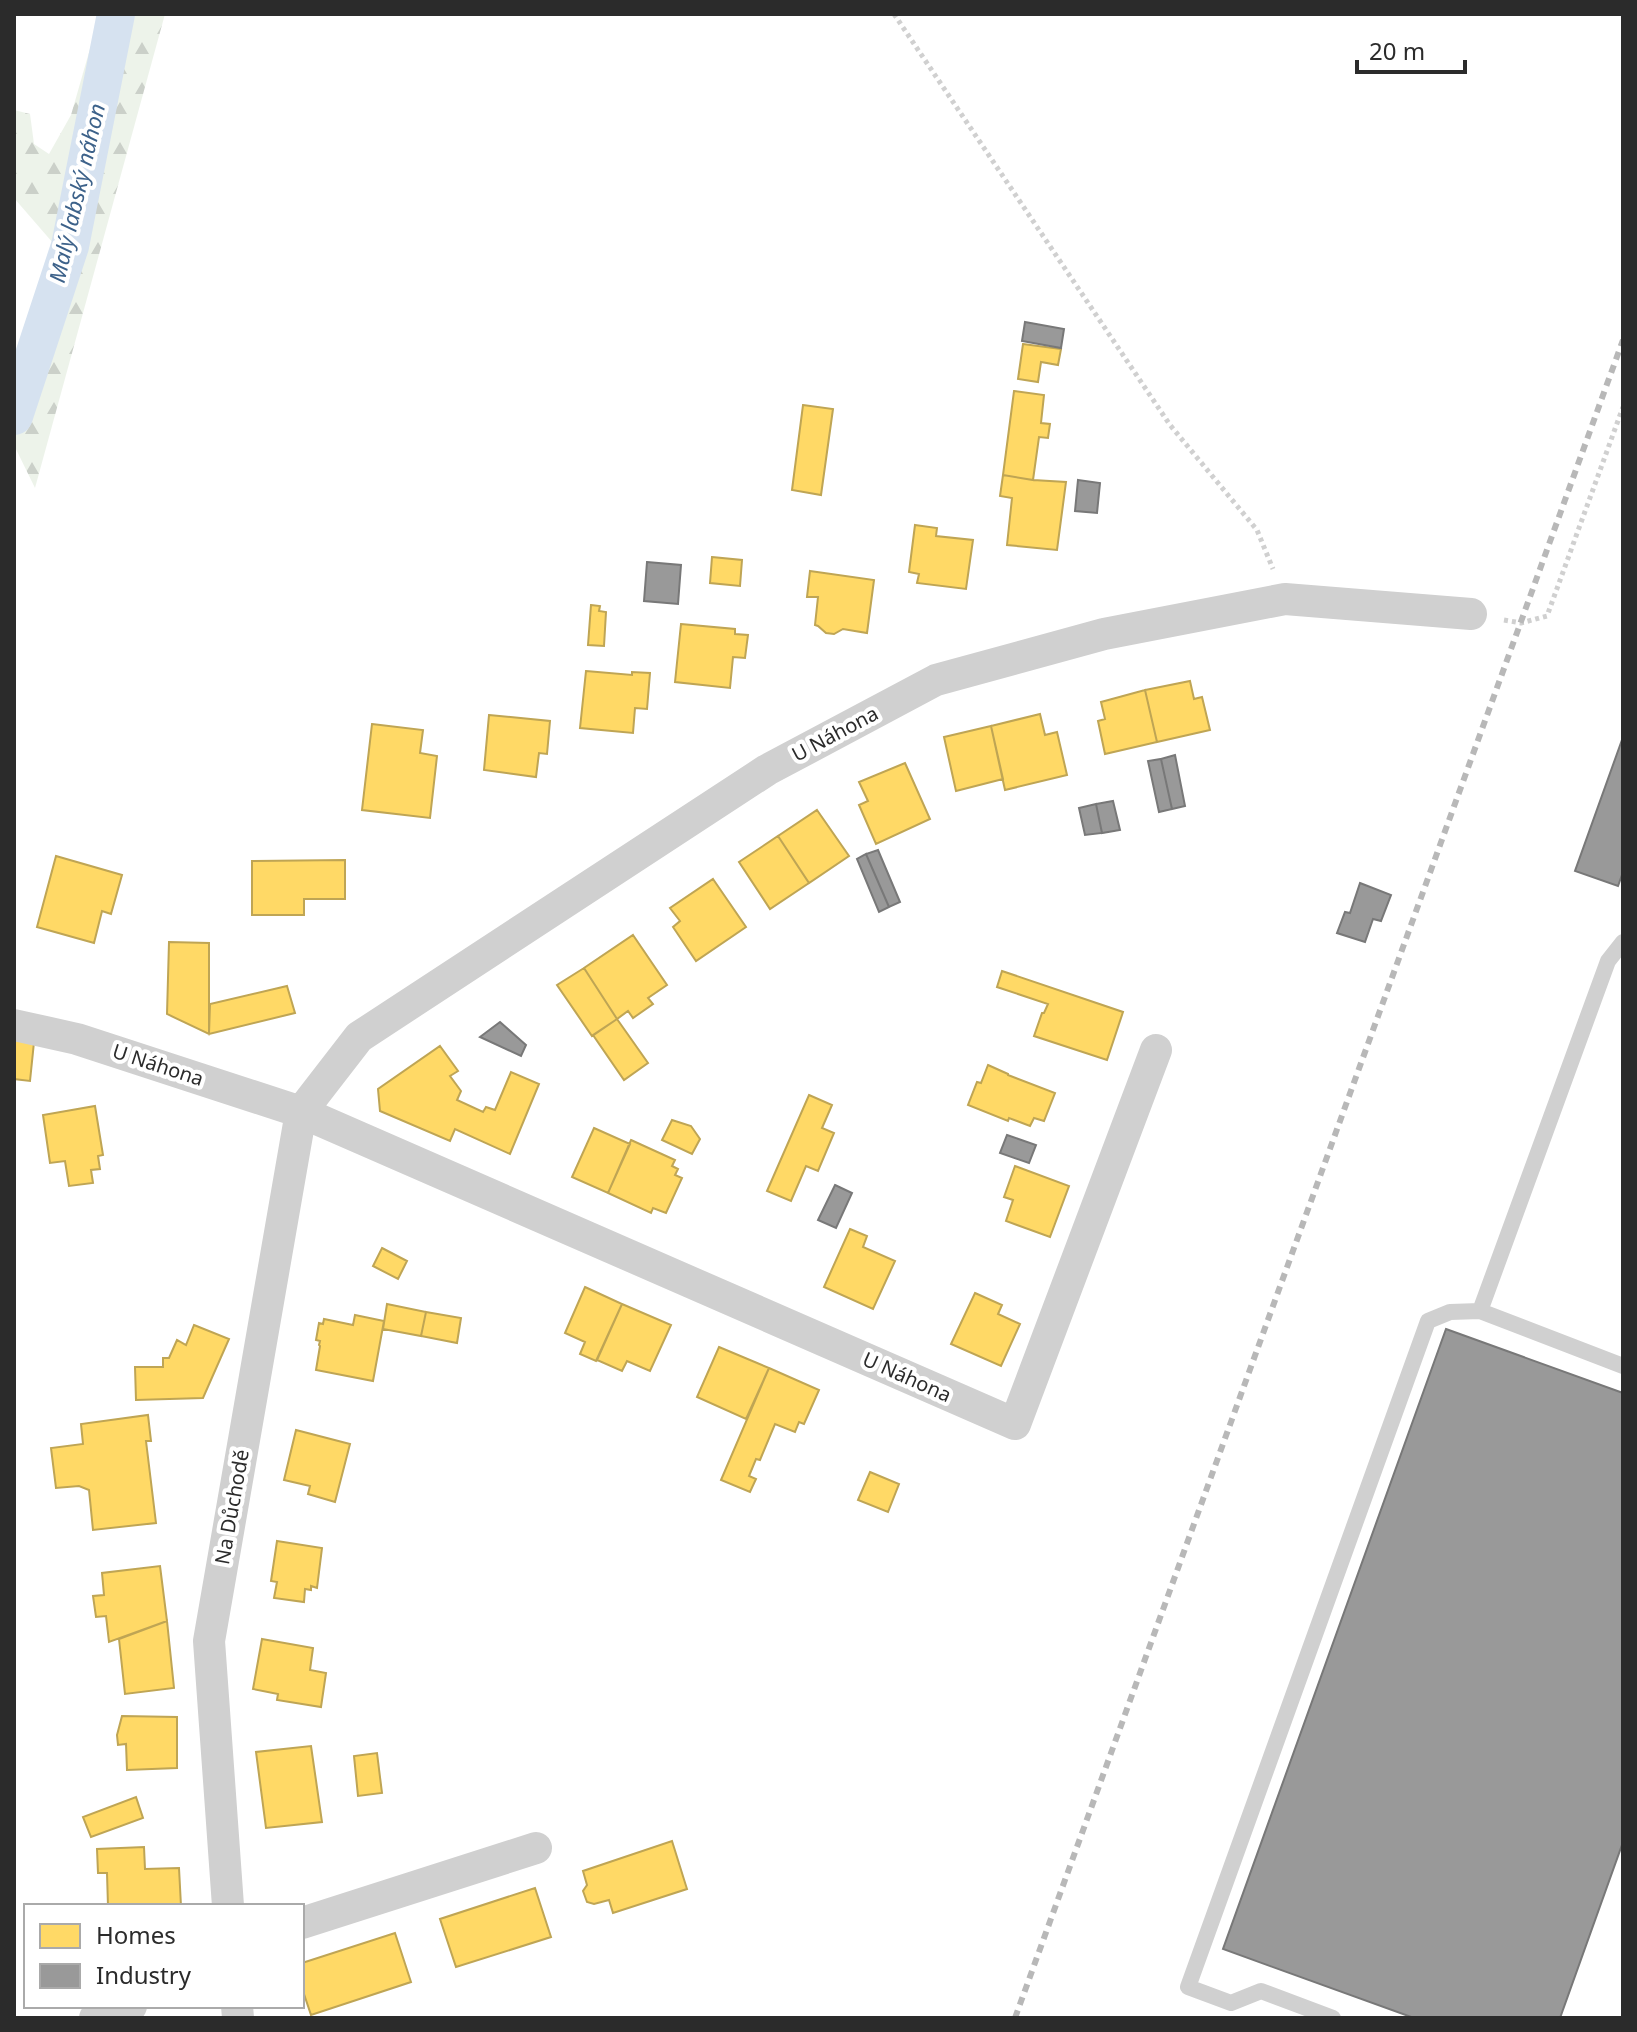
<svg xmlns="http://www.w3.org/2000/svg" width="1637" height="2032" viewBox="0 0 1637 2032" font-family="'Noto Sans',sans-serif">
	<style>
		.forest { fill: url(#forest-firs) }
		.homes { fill: #ffd966; stroke: #bfa554; stroke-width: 2 }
		.industry { fill: #999; stroke: #787878; stroke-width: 2 }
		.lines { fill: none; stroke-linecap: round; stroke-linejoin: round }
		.canal { stroke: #d6e2f0; stroke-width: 38 }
		.path { stroke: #d0d0d0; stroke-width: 5; stroke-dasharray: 4 4; stroke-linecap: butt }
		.lane { stroke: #d0d0d0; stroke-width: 16 }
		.street { stroke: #d0d0d0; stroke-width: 32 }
		.rail { stroke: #b8b8b8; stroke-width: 6; stroke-dasharray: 8 6; stroke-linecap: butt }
		.labels { text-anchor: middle; stroke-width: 8; stroke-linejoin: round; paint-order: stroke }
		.street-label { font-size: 20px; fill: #2b2b2b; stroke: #fff }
		.water-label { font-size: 22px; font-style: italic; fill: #3d628a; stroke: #fff }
	</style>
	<defs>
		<pattern id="forest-firs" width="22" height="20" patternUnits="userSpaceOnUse" patternTransform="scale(2)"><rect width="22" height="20" fill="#edf3ea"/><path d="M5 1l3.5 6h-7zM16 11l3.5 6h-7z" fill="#cbd0c9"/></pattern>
	</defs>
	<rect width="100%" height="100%" fill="#fff"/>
	<path class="forest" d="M 100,14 L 165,14 L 35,488 L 14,445 L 14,365 L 53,243 L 14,198 L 14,110 L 30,114 L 34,144 L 49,154 L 71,115 Z"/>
	<path class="homes" d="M 1023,344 L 1061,349 L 1058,365 L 1041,362 L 1038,382 L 1018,379 Z
		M 1014,391 L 1044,395 L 1041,423 L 1050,424 L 1048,438 L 1039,437 L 1033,480 L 1003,475 Z
		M 803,405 L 833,409 L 821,495 L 792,490 Z
		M 1003,475 L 1033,480 L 1066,482 L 1057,550 L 1007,545 L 1012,498 L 1000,496 Z
		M 915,525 L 937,528 L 936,536 L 973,540 L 966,589 L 917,583 L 919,574 L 909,572 Z
		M 712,557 L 742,560 L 740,586 L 710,583 Z
		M 810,571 L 874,580 L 867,633 L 843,629 L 834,634 L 826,633 L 818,626 L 815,625 L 818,597 L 807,597 Z
		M 591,605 L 600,606 L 599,611 L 606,612 L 604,646 L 588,645 Z
		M 681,624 L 735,629 L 735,634 L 748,635 L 745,658 L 733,657 L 730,688 L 675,682 Z
		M 586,671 L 632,675 L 632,672 L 650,673 L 647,709 L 635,708 L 633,733 L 580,728 Z
		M 1190,681 L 1194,699 L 1202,697 L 1210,730 L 1157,742 L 1145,690 Z
		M 1145,690 L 1157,742 L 1105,754 L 1098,721 L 1105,719 L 1101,702 Z
		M 1040,714 L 1045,735 L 1057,732 L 1067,775 L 1005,790 L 991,726 Z
		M 489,715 L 550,721 L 547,754 L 539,753 L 536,777 L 484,770 Z
		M 372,724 L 423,730 L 420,753 L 437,756 L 430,818 L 362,810 Z
		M 991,726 L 1003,779 L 956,791 L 944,737 Z
		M 905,763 L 930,819 L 876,844 L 859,805 L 868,801 L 859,782 Z
		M 817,810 L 849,856 L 809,883 L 778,836 Z
		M 778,836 L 809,883 L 770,909 L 739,862 Z
		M 56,856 L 122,875 L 111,914 L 102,911 L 94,943 L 37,927 Z
		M 345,860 L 345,899 L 304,899 L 304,915 L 252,915 L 252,861 Z
		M 713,879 L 746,927 L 696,961 L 673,927 L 680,921 L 670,908 Z
		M 633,935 L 667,985 L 648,998 L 653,1004 L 633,1018 L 628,1011 L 617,1019 L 584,968 Z
		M 169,942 L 209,943 L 209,1034 L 167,1014 Z
		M 584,968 L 617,1019 L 592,1036 L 557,985 Z
		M 1002,971 L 1123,1012 L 1107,1060 L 1034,1036 L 1042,1013 L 1044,1013 L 1048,1004 L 997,987 Z
		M 287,986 L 295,1013 L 209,1034 L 210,1004 Z
		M 617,1019 L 648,1063 L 624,1080 L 593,1035 Z
		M 14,1039 L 34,1042 L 30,1081 L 14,1079 Z
		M 440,1046 L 458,1071 L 450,1076 L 461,1091 L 457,1100 L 483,1112 L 486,1107 L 495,1110 L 511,1072 L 539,1084 L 510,1154 L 455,1129 L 450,1141 L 380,1111 L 378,1089 Z
		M 988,1065 L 1008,1074 L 1008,1075 L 1055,1093 L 1044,1121 L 1034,1118 L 1030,1126 L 1009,1118 L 1008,1121 L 968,1105 L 977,1082 L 981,1083 Z
		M 809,1095 L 832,1105 L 822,1128 L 834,1133 L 818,1171 L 806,1166 L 791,1201 L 767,1191 Z
		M 95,1106 L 103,1155 L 98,1156 L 100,1169 L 91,1170 L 93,1183 L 69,1186 L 65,1161 L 50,1163 L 43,1115 Z
		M 672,1120 L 691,1126 L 700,1139 L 692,1154 L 662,1140 Z
		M 594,1128 L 630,1144 L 608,1193 L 572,1177 Z
		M 631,1140 L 675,1160 L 672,1166 L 678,1169 L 675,1175 L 682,1178 L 666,1213 L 653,1208 L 651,1213 L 608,1193 Z
		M 1015,1166 L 1069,1186 L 1050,1237 L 1006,1221 L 1013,1200 L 1004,1197 Z
		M 850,1229 L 867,1236 L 863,1247 L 895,1261 L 873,1309 L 824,1287 Z
		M 382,1248 L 407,1261 L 398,1279 L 373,1266 Z
		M 585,1287 L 622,1304 L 596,1361 L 580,1354 L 585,1342 L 565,1333 Z
		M 975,1293 L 1002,1305 L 998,1314 L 1020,1324 L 1001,1366 L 951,1344 Z
		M 387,1304 L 426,1312 L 421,1336 L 383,1329 Z
		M 622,1304 L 671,1325 L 650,1371 L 627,1361 L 622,1371 L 597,1360 Z
		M 426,1312 L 461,1318 L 457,1343 L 421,1336 Z
		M 355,1315 L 384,1321 L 373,1381 L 316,1370 L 320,1346 L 319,1345 L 320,1341 L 316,1340 L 319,1323 L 323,1324 L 324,1319 L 353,1325 Z
		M 194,1325 L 229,1339 L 203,1398 L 136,1400 L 135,1367 L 163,1367 L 163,1358 L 169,1358 L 177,1340 L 186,1345 Z
		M 719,1347 L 769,1368 L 746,1419 L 697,1397 Z
		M 769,1368 L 819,1390 L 804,1424 L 799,1422 L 795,1432 L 775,1424 L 760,1460 L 756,1459 L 749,1476 L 756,1479 L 750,1492 L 721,1480 Z
		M 148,1415 L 151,1441 L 146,1441 L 156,1523 L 93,1530 L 89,1490 L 79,1486 L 56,1488 L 51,1448 L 83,1444 L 81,1424 Z
		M 296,1430 L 350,1444 L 335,1502 L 308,1494 L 310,1486 L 284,1480 Z
		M 870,1472 L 899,1484 L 888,1512 L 858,1500 Z
		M 277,1541 L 322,1548 L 317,1588 L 311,1586 L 311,1590 L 305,1589 L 304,1602 L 274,1598 L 277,1582 L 271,1581 Z
		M 160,1566 L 167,1621 L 109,1642 L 106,1616 L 96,1617 L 93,1596 L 104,1595 L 102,1573 Z
		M 167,1621 L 174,1688 L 125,1694 L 119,1639 Z
		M 262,1639 L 313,1648 L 310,1670 L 326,1673 L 321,1707 L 277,1700 L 278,1694 L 253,1689 Z
		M 122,1716 L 177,1717 L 177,1768 L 127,1770 L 126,1744 L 118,1745 L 117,1735 Z
		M 311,1746 L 322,1822 L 266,1828 L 256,1752 Z
		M 377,1753 L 382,1793 L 358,1796 L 354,1756 Z
		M 136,1797 L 143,1818 L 91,1837 L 83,1817 Z
		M 672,1841 L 687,1889 L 613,1913 L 609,1900 L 594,1904 L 587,1902 L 583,1891 L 587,1885 L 583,1871 Z
		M 144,1847 L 145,1869 L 179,1868 L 181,1906 L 108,1906 L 107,1873 L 98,1873 L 97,1849 Z
		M 535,1888 L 551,1937 L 456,1967 L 440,1919 Z
		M 395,1933 L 411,1982 L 311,2015 L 302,1988 L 302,1963 Z"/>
	<path class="industry" d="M 1025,322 L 1064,329 L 1061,348 L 1022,341 Z
		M 1078,480 L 1100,483 L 1097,513 L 1075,511 Z
		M 647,562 L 681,565 L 678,604 L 644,601 Z
		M 1623,737 L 1623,872 L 1618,886 L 1575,871 Z
		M 1175,755 L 1185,806 L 1172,809 L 1161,759 Z
		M 1161,759 L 1172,809 L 1159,812 L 1148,761 Z
		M 1113,801 L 1120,830 L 1102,833 L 1096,804 Z
		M 1096,804 L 1102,833 L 1085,835 L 1079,808 Z
		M 878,850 L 900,902 L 889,907 L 866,854 Z
		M 866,854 L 889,907 L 879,912 L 857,859 Z
		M 1360,883 L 1391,895 L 1381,921 L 1373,919 L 1365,942 L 1337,933 L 1345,912 L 1350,913 Z
		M 500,1022 L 526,1045 L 521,1056 L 480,1037 Z
		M 1007,1135 L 1036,1145 L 1029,1163 L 1000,1153 Z
		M 835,1185 L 852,1193 L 836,1228 L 818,1220 Z
		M 1446,1329 L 1623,1393 L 1623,1842 L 1560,2018 L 1414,2018 L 1223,1949 Z"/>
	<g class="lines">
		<path class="canal" d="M 14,416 L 70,246 L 116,14"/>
		<path class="path" d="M 894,14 L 1170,425 L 1257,530 L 1273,569
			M 1504,620 L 1521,623 L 1547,616 L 1623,407"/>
		<path class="lane" d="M 1480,1311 L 1608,961 L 1623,942
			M 1333,2018 L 1261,1991 L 1231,2003 L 1188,1987 L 1428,1321 L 1450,1312 L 1480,1311 L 1623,1366"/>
		<path class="street" d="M 14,1025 L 77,1039 L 301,1112 L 1015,1424 L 1156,1050
			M 228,1906 L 209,1641 L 301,1112 L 359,1037 L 767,770 L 936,680 L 1104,634 L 1285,599 L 1471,614
			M 302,1923 L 536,1848
			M 237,2006 L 238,2018
			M 95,2018 L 131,2006"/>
		<path class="rail" d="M 1015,2018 L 1623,340"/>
	</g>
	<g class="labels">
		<g class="street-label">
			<text transform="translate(835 734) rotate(-28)" y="7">U Náhona</text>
			<text transform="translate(158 1065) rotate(18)" y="7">U Náhona</text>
			<text transform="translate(907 1377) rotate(24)" y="7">U Náhona</text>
			<text transform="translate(232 1507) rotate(-80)" y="7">Na Důchodě</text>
		</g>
		<g class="water-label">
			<text transform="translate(77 193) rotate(-77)" y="8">Malý labský náhon</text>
		</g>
	</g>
	<rect width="1637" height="2032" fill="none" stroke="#2b2b2b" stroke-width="32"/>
	<rect x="24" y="1904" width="280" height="104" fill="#ffffff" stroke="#aaaaaa" stroke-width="2"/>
	<rect x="40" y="1924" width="40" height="24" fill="#ffd966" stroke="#aaaaaa" stroke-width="2"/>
	<text x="96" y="1944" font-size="24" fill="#2b2b2b">Homes</text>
	<rect x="40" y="1964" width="40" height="24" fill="#999999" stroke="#aaaaaa" stroke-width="2"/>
	<text x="96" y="1984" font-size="24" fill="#2b2b2b">Industry</text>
	<path d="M1357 60v12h108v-12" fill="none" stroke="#2b2b2b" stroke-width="4"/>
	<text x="1369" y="60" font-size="24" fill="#2b2b2b" stroke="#ffffff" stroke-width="6" paint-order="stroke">20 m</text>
</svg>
